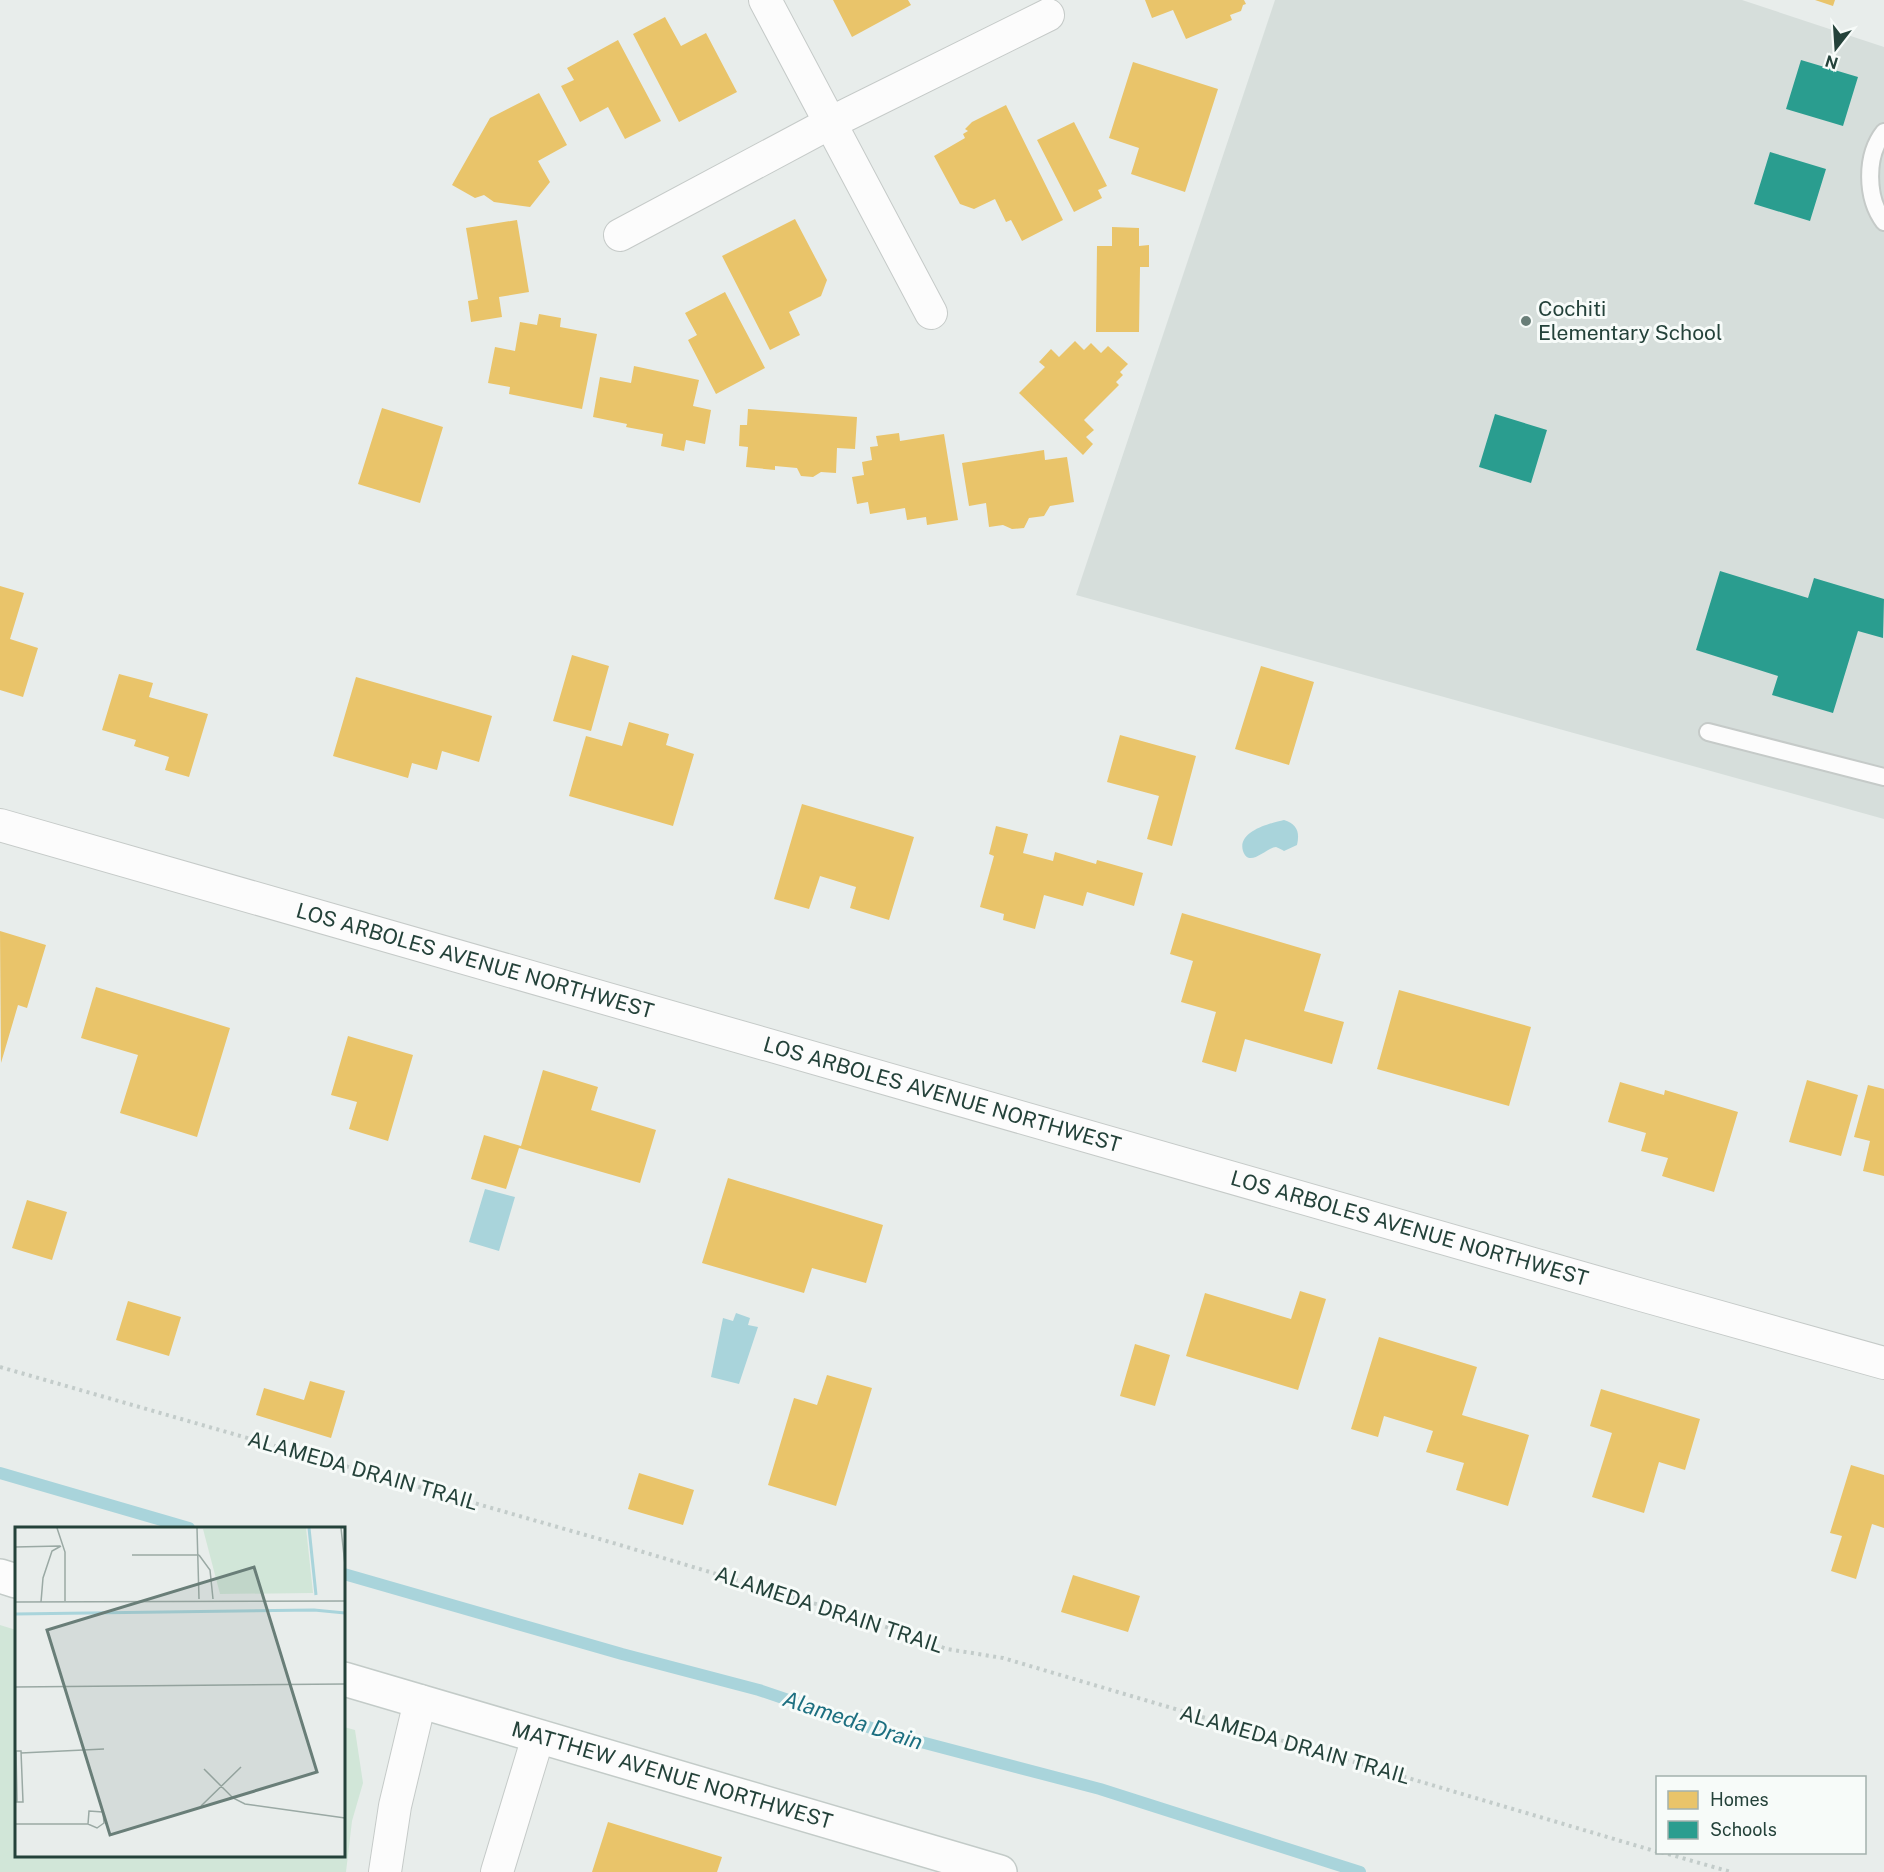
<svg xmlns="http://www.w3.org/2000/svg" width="1884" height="1872" viewBox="0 0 1884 1872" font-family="'Public Sans',sans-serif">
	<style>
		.built { fill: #d6dedb }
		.green { fill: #d1e6d8 }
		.water { fill: #a9d4db }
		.homes { fill: #e9c46a }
		.schools { fill: #2a9d8f }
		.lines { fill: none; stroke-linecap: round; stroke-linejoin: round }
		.stream { stroke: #a9d4db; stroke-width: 12 }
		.lane-casing { stroke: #c5cac8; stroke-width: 20 }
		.street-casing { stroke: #c5cac8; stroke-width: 34 }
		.secondary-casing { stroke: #c3cbc8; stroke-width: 36 }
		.path { stroke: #c3ccca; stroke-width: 4; stroke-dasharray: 3 4.5; stroke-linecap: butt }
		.lane { stroke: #fcfcfc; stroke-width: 16 }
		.street { stroke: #fcfcfc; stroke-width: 32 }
		.secondary { stroke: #fcfcfc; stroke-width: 33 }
		.poi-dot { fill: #697e78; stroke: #f7fbf9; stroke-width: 2 }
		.labels { text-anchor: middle; stroke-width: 6; stroke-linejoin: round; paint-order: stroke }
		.poi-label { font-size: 21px; fill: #24423a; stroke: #f7fbf9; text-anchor: start }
		.street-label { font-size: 21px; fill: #24423a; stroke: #f7fbf9 }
		.water-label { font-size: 22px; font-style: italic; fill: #1c6f80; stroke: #f7fbf9 }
		.inset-river { fill: none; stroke: #a9d4db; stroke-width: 3 }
		.inset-road { fill: none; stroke: #9aa9a4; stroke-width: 1.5 }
		.view { fill: #697e78; fill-opacity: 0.15; stroke: #697e78; stroke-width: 3 }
		.inset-edge { fill: none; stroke: #24423a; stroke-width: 3 }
	</style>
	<rect width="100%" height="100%" fill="#e8edeb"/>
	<path class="built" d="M 1275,0 L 1742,0 L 1884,47 L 1884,819 L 1076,595 Z"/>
	<path class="green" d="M 0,1625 L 16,1630 L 16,1856 L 344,1856 L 344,1727 L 355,1730 L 363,1783 L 352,1821 L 346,1872 L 0,1872 Z"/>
	<path class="water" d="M 1284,820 C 1297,824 1300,832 1297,845 L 1284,851 C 1282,850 1279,848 1276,847 C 1267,847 1249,869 1243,851 C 1237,831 1271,823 1284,820 Z
		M 485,1189 L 515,1197 L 499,1251 L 469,1242 Z
		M 736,1313 L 750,1318 L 748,1325 L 758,1327 L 739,1384 L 711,1377 L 723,1318 L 733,1321 Z"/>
	<path class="homes" d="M 833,0 L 908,0 L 911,5 L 852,37 Z
		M 1145,0 L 1244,0 L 1246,4 L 1243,5 L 1241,11 L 1230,15 L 1232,20 L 1186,39 L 1173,10 L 1152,18 Z
		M 1815,0 L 1835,0 L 1833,6 Z
		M 665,17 L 681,46 L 706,33 L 737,92 L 679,122 L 633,34 Z
		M 618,40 L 661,121 L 625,139 L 608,107 L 580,122 L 561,86 L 574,80 L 567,68 Z
		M 1133,62 L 1218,89 L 1185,192 L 1131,174 L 1139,148 L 1109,138 Z
		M 539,93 L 567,145 L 538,161 L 550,182 L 530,207 L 494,202 L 484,195 L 475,198 L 452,185 L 490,118 Z
		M 1006,105 L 1063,220 L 1022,241 L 1011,220 L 1006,222 L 995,199 L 974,209 L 960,204 L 934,156 L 965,138 L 963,134 L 968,131 L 965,129 L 972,122 Z
		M 1074,122 L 1107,186 L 1098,190 L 1102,198 L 1074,212 L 1037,140 Z
		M 795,219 L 827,280 L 821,296 L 789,312 L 800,335 L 770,350 L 722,256 Z
		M 517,220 L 529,292 L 499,297 L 502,317 L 471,322 L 468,301 L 478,299 L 466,228 Z
		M 1112,227 L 1139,228 L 1139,246 L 1149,245 L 1149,267 L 1140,267 L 1139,332 L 1096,332 L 1097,246 L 1112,246 Z
		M 725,292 L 765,368 L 716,394 L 688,340 L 697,335 L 685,313 Z
		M 539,314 L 561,318 L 560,327 L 597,334 L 582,409 L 509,394 L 510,387 L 488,383 L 495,347 L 515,351 L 520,322 L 537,325 Z
		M 1075,341 L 1084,350 L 1091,343 L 1101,353 L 1108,346 L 1128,364 L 1120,372 L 1123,375 L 1116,382 L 1119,385 L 1084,420 L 1094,430 L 1086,437 L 1093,444 L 1083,455 L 1019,393 L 1045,367 L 1039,362 L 1051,349 L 1059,357 Z
		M 634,366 L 699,380 L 693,406 L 711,410 L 705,444 L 686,440 L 684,451 L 661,446 L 663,434 L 626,427 L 627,424 L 593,417 L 600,377 L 631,383 Z
		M 382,408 L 443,427 L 420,503 L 358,484 Z
		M 748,409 L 857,417 L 855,449 L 837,448 L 836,473 L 821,472 L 813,477 L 801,476 L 797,468 L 775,466 L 775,470 L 746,467 L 748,447 L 739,446 L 740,425 L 747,425 Z
		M 899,433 L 900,441 L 944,434 L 958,520 L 927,525 L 926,517 L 907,520 L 905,508 L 870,514 L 868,502 L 857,504 L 852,477 L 864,475 L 862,462 L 872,460 L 870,447 L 878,446 L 876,436 Z
		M 1044,450 L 1045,460 L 1067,457 L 1074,502 L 1050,506 L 1044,516 L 1029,518 L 1024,528 L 1012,529 L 1003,525 L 989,527 L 986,503 L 969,506 L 962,463 Z
		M 0,586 L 24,593 L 10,639 L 38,648 L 23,697 L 0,690 Z
		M 572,655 L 609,666 L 591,731 L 553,721 Z
		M 1261,666 L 1314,682 L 1289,765 L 1235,749 Z
		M 119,674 L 153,683 L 149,697 L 208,714 L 189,777 L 165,770 L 169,757 L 134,746 L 136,740 L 102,730 Z
		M 356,677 L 492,716 L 479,762 L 442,751 L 437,770 L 412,763 L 408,778 L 333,756 Z
		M 629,722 L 669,734 L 666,745 L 694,754 L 673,826 L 569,796 L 586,736 L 622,746 Z
		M 1120,735 L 1196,756 L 1172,846 L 1147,839 L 1159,796 L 1107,782 Z
		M 802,804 L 914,837 L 889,920 L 850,908 L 856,887 L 820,876 L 809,909 L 774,899 Z
		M 996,826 L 1028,834 L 1023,853 L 1053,861 L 1055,852 L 1096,864 L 1097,860 L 1143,873 L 1134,906 L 1087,892 L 1083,906 L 1044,895 L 1035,929 L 1003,920 L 1004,914 L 980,907 L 994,856 L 989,854 Z
		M 1182,913 L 1321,954 L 1304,1011 L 1344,1022 L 1332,1064 L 1245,1039 L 1236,1072 L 1202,1062 L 1216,1012 L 1181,1002 L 1193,961 L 1170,954 Z
		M 0,931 L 46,945 L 27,1008 L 18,1005 L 1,1063 Z
		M 96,987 L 230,1028 L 197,1137 L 120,1113 L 138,1055 L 81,1038 Z
		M 1399,990 L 1531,1027 L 1509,1106 L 1377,1069 Z
		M 348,1036 L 413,1055 L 388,1141 L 349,1129 L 357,1102 L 331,1095 Z
		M 543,1070 L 598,1087 L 591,1110 L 656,1130 L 640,1183 L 519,1148 L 506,1189 L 471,1179 L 484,1135 L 521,1146 Z
		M 1807,1080 L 1858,1095 L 1841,1156 L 1789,1142 Z
		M 1620,1082 L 1664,1095 L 1665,1090 L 1738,1112 L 1714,1192 L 1662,1176 L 1668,1158 L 1641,1151 L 1646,1133 L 1608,1122 Z
		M 1868,1085 L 1884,1089 L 1884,1176 L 1863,1171 L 1870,1141 L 1854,1137 Z
		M 728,1178 L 883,1225 L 866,1283 L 812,1268 L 804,1293 L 702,1263 Z
		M 27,1200 L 67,1212 L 52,1260 L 12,1248 Z
		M 1300,1291 L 1326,1299 L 1298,1390 L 1186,1356 L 1205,1293 L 1291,1319 Z
		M 128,1301 L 181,1317 L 169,1356 L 116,1340 Z
		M 1379,1337 L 1477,1367 L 1462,1415 L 1529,1435 L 1508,1506 L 1456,1490 L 1464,1463 L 1426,1452 L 1433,1431 L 1384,1416 L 1378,1437 L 1351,1429 Z
		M 1135,1344 L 1170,1355 L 1155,1406 L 1120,1396 Z
		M 827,1375 L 872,1388 L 836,1506 L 768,1485 L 794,1398 L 817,1405 Z
		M 310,1381 L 345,1391 L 331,1438 L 256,1415 L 264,1388 L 304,1400 Z
		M 1601,1389 L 1700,1419 L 1685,1470 L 1659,1462 L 1644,1513 L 1592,1497 L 1612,1433 L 1590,1426 Z
		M 1851,1465 L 1884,1475 L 1884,1528 L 1872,1524 L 1856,1579 L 1831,1571 L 1842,1536 L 1830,1533 Z
		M 639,1473 L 694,1490 L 683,1525 L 628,1509 Z
		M 1073,1575 L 1140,1596 L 1128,1632 L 1061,1612 Z
		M 608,1822 L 722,1857 L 717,1872 L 592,1872 Z"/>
	<path class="schools" d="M 1801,60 L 1858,77 L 1843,126 L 1786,109 Z
		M 1770,152 L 1826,169 L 1810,221 L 1754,204 Z
		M 1495,414 L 1547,430 L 1531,483 L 1479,467 Z
		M 1720,571 L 1808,598 L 1814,578 L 1884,599 L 1883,638 L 1858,631 L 1833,713 L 1772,695 L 1778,676 L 1696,650 Z"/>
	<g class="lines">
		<path class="stream" d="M 0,1473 L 189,1528
			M 344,1574 L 622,1654 L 759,1690 L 883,1732 L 1100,1789 L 1360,1872"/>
		<g class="lane-casing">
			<path id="lane" d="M 1884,132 C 1865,156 1866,198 1884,222
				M 1708,732 L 1884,777"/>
		</g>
		<g class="street-casing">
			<g id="street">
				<path d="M 765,0 L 931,313"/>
				<path d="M 620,235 L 830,123 L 1048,15"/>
				<path id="s1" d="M 0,825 L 1645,1296 L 1884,1363"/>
				<path d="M 385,1872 L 395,1806 L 420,1701"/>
				<path d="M 497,1872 L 538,1737"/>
			</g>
		</g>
		<g class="secondary-casing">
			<g id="secondary">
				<path d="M 0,1576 L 16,1581"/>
				<path id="s2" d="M 344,1679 L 1000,1872"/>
			</g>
		</g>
		<path class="path" d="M 0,1367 L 610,1542 L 856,1616 L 947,1649 L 1003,1658 L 1658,1852
			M 1661,1852 L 1731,1872"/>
		<use href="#lane" class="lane"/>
		<use href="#street" class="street"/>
		<use href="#secondary" class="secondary"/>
	</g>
	<circle class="poi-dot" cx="1526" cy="321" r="6"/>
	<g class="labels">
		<g class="poi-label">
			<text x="1538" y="316">Cochiti<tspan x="1538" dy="24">Elementary School</tspan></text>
		</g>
		<g class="street-label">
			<text dy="7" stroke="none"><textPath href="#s1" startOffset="494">LOS ARBOLES AVENUE NORTHWEST</textPath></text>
			<text dy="7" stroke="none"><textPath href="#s1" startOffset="980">LOS ARBOLES AVENUE NORTHWEST</textPath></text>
			<text dy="7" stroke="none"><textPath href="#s1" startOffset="1466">LOS ARBOLES AVENUE NORTHWEST</textPath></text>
			<text transform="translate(363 1471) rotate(16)" y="7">ALAMEDA DRAIN TRAIL</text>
			<text transform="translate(829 1610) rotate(18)" y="7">ALAMEDA DRAIN TRAIL</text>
			<text transform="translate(1295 1745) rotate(16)" y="7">ALAMEDA DRAIN TRAIL</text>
			<text dy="7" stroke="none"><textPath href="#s2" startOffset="342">MATTHEW AVENUE NORTHWEST</textPath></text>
		</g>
		<g class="water-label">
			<text transform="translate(853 1720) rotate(18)" y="8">Alameda Drain</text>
		</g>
	</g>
	<g transform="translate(15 1527)">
		<rect width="330" height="330" fill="#e8edeb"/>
		<path d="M 291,1 L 298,66 L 205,67 L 188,2 Z" fill="#d1e6d8"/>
		<path class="inset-river" d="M 294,1 L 301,68M 0,87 L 299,83 L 330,86"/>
		<path class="inset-road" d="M 42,1 L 50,25 L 50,74M 182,1 L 184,72M 326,1 L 330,38M 0,20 L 45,19M 117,28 L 184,28M 184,28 L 195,43 L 198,72M 0,75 L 330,74M 26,75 L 28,51 L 37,24 L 46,19M 0,160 L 330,157M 0,224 L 6,224 L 8,275 L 0,275M 1,224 L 2,275M 6,226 L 89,222M 189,242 L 218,271 L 230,277 L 330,291M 186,279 L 226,240M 0,297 L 73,297 L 82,301 L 89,296 L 88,285 L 74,284 L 73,297"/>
		<path class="view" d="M 239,40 L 302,245 L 95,308 L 32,103 Z"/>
		<rect width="330" height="330" class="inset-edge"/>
	</g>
	<rect x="1656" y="1776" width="210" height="78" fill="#f7fbf9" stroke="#a3b1ad" stroke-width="1.5"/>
	<rect x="1668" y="1791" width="30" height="18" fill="#e9c46a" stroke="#a3b1ad" stroke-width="1.5"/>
	<text x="1710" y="1806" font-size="18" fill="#24423a">Homes</text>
	<rect x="1668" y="1821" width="30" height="18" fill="#2a9d8f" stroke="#a3b1ad" stroke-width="1.5"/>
	<text x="1710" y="1836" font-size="18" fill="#24423a">Schools</text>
	<g transform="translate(1836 48) rotate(197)" stroke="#f7fbf9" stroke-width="4.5" paint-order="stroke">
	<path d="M0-4.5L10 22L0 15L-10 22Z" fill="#24423a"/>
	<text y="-9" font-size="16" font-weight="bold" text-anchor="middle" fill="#24423a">N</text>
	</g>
</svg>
